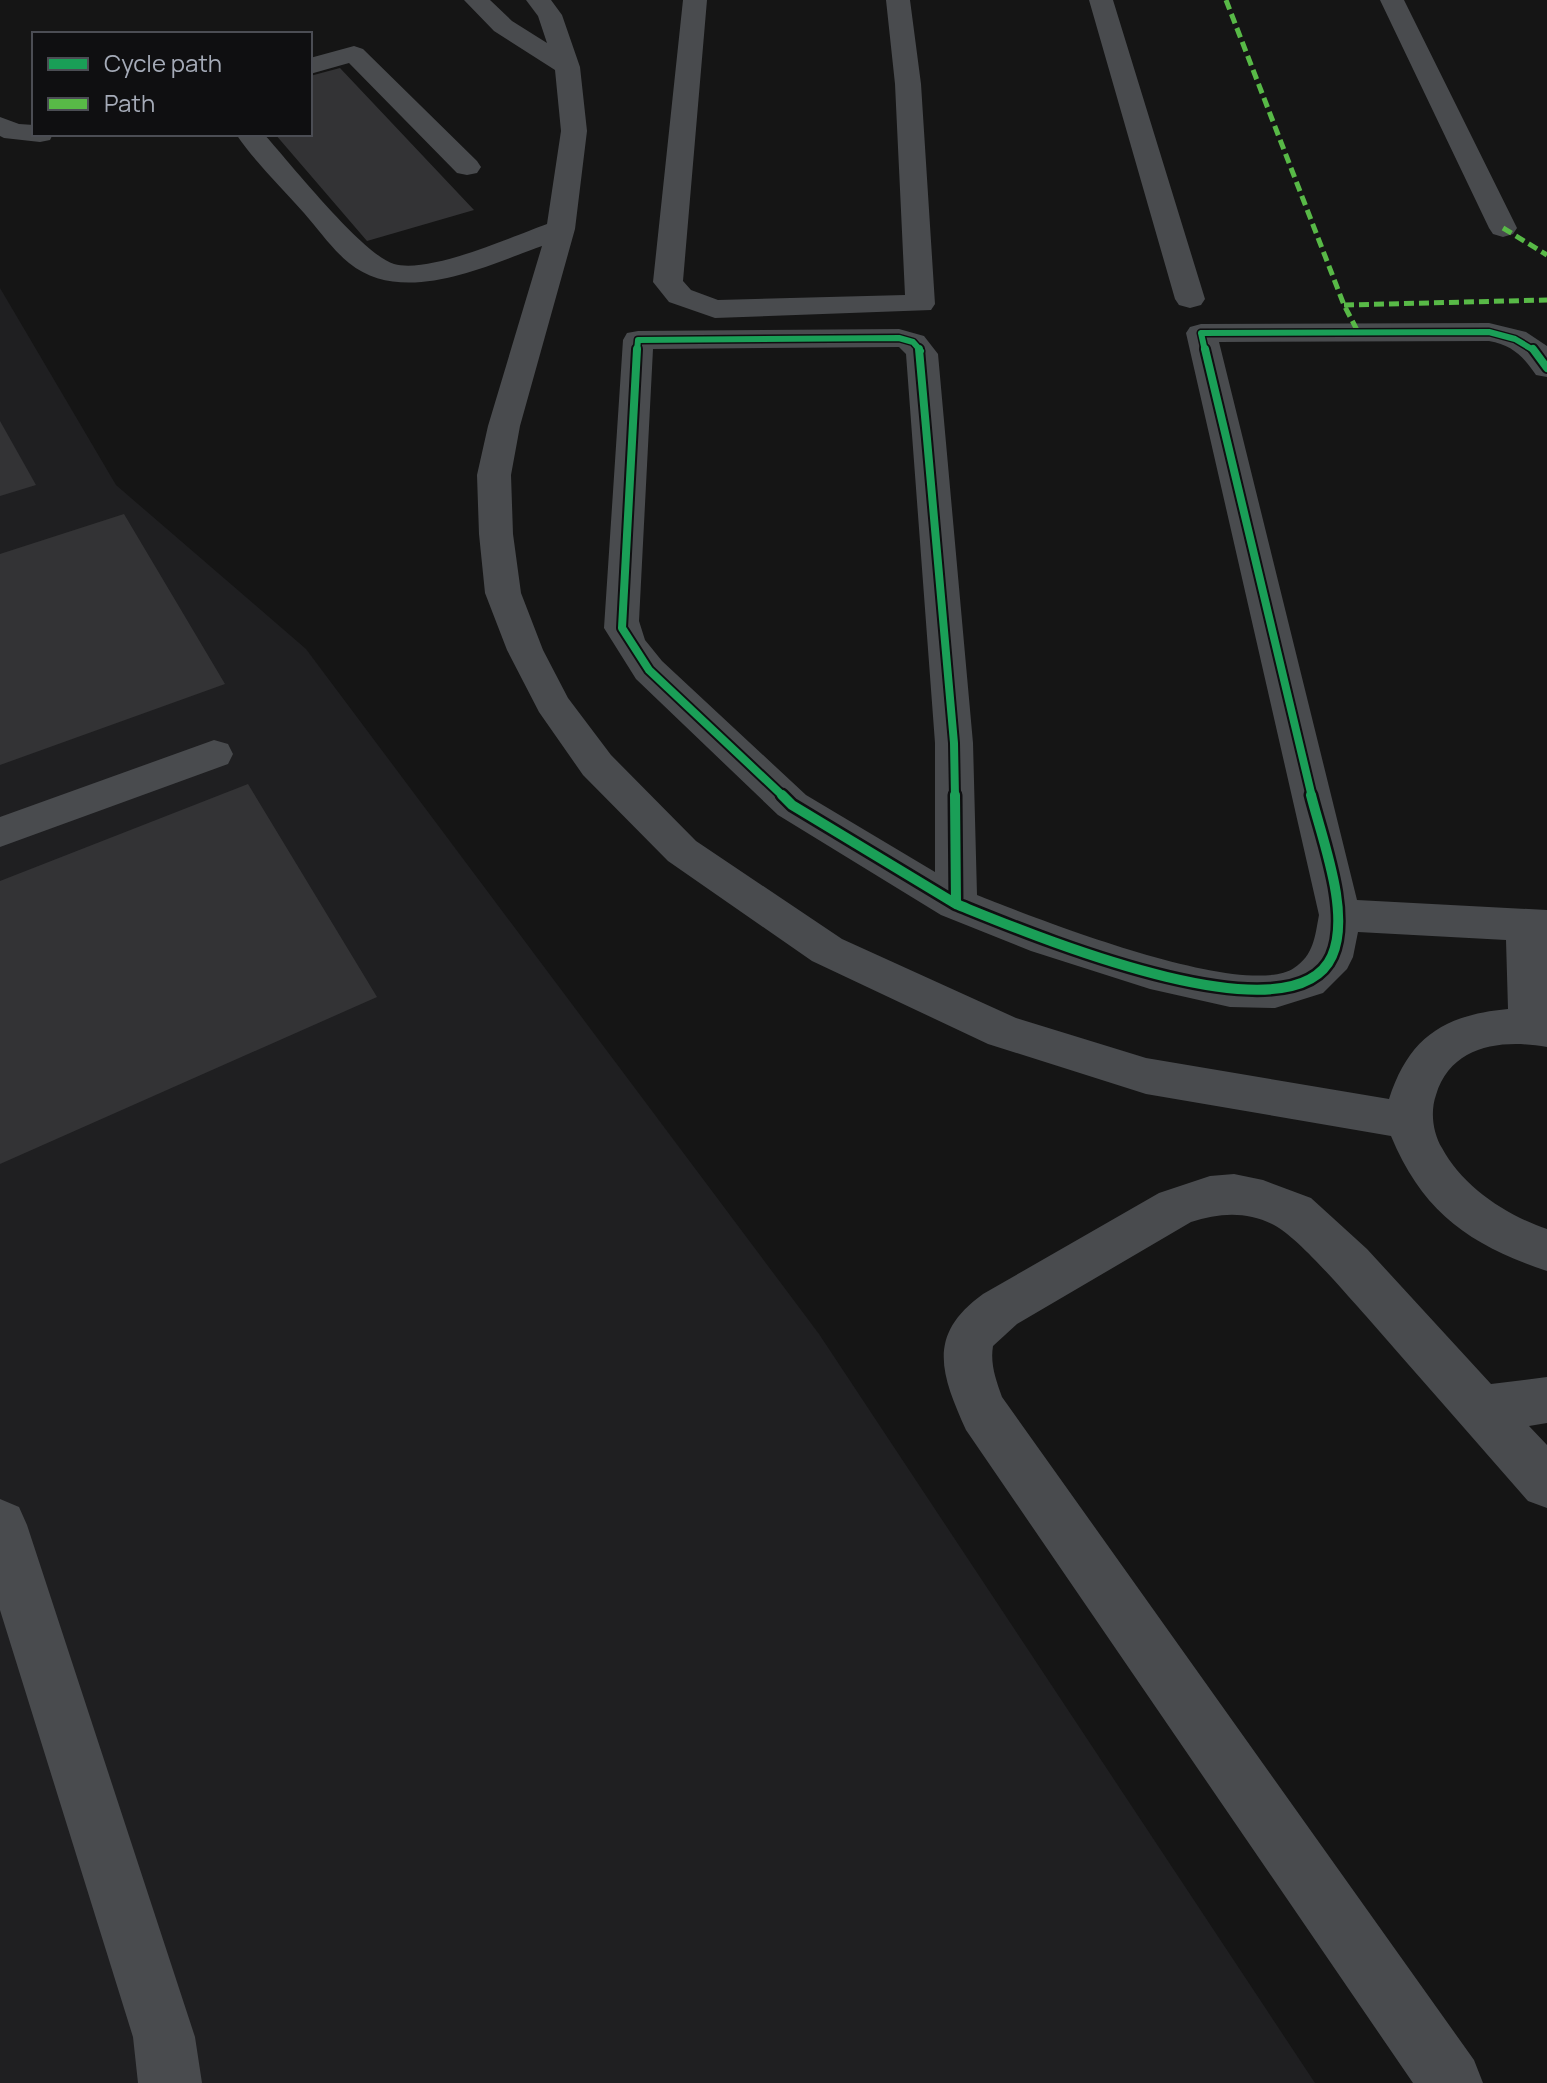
<svg xmlns="http://www.w3.org/2000/svg" width="1547" height="2083" viewBox="0 0 1547 2083" font-family="Manrope,sans-serif">
	<style>
		.built { fill: #1f1f21 }
		.building { fill: #333335 }
		.lines { fill: none; stroke-linecap: round; stroke-linejoin: round }
		.minor { fill: #494b4e; fill-rule: evenodd }
		.quiet { stroke: #58b947; stroke-width: 5; stroke-dasharray: 10 5; stroke-linecap: butt }
		.cycleway-far2-casing { stroke: #0f0f11; stroke-width: 9 }
		.cycleway-far1-casing { stroke: #0f0f11; stroke-width: 12 }
		.cycleway-casing { stroke: #0f0f11; stroke-width: 15 }
		.cycleway-far2 { stroke: #1a9f57; stroke-width: 6 }
		.cycleway-far1 { stroke: #1a9f57; stroke-width: 8 }
		.cycleway { stroke: #1a9f57; stroke-width: 10 }
	</style>
	<rect width="100%" height="100%" fill="#151515"/>
	<path class="built" d="M 0,288 L 116,485 L 306,649 L 819,1334 L 1315,2083 L 0,2083 Z"/>
	<path class="building" d="M 340,68 L 474,210 L 367,241 L 275,134 L 310,134 L 310,76 Z
		M 0,421 L 36,485 L 0,496 Z
		M 124,514 L 225,684 L 0,765 L 0,554 Z
		M 248,784 L 377,997 L 0,1164 L 0,881 Z"/>
	<g class="lines">
		<path class="minor" d="M 464,0 L 490,0 L 512,21 L 547,43 L 538,16 L 526,0 L 551,0 L 562,15 L 580,67 L 587,131 L 575,229 L 520,426 L 511,475 L 513,534 L 521,593 L 543,650 L 568,698 L 611,755 L 696,841 L 842,939 L 1016,1018 L 1146,1058 L 1389,1099 C 1409,1037 1444,1015 1508,1009 L 1506,940 L 1358,932 L 1353,957 L 1347,969 L 1323,993 L 1275,1008 L 1230,1007 L 1150,989 L 1031,951 L 941,915 L 778,815 L 636,679 L 604,628 L 623,340 L 627,333 L 638,331 L 899,329 L 924,336 L 938,354 L 973,743 L 977,895 C 1033,917 1244,1001 1294,968 C 1314,955 1315,936 1319,915 L 1186,333 L 1190,327 L 1201,324 L 1489,323 L 1526,332 L 1547,346 L 1547,377 L 1536,375 C 1523,356 1512,345 1489,341 L 1219,342 L 1357,900 L 1547,910 L 1547,1047 C 1502,1039 1451,1045 1436,1095 C 1430,1112 1433,1133 1442,1148 C 1462,1186 1507,1216 1547,1229 L 1547,1271 C 1470,1245 1423,1213 1391,1136 L 1146,1094 L 988,1044 L 812,961 L 668,861 L 583,775 L 539,712 L 507,650 L 485,593 L 479,534 L 477,475 L 488,426 L 542,246 C 486,266 403,307 349,263 C 332,249 318,229 304,213 C 281,187 255,162 236,134 L 264,134 C 289,162 363,255 394,264 C 429,274 511,237 547,224 L 561,131 L 555,70 L 494,31 ZM 899,347 L 906,354 L 935,743 L 935,872 L 806,795 L 662,661 L 645,640 L 639,621 L 653,349 Z
			M 683,0 L 707,0 L 683,281 L 691,290 L 718,300 L 905,295 L 895,84 L 886,0 L 910,0 L 921,84 L 935,304 L 931,310 L 715,318 L 669,302 L 653,282 Z
			M 1089,0 L 1113,0 L 1205,299 L 1201,305 L 1190,308 L 1179,305 L 1175,299 Z
			M 1380,0 L 1404,0 L 1517,228 L 1513,234 L 1503,237 L 1493,234 L 1489,228 Z
			M 354,46 L 363,49 L 477,161 L 481,167 L 477,173 L 467,175 L 457,173 L 349,63 L 310,74 L 310,58 Z
			M 0,117 L 19,124 L 34,125 L 34,134 L 53,134 L 50,140 L 40,142 L 4,138 L 0,136 Z
			M 214,740 L 228,744 L 233,754 L 228,764 L 0,847 L 0,817 Z
			M 1234,1174 L 1263,1180 L 1311,1198 L 1367,1249 L 1491,1384 L 1547,1377 L 1547,1423 L 1529,1426 L 1547,1445 L 1547,1508 L 1528,1501 C 1474,1439 1420,1378 1366,1316 C 1346,1294 1299,1238 1274,1225 C 1247,1211 1219,1213 1191,1222 L 1017,1324 L 993,1346 C 990,1364 996,1380 1002,1397 L 1474,2060 L 1483,2083 L 1413,2083 L 966,1430 C 941,1374 926,1335 983,1294 L 1159,1193 L 1210,1176 Z
			M 0,1499 L 19,1507 L 27,1525 L 195,2037 L 202,2083 L 138,2083 L 133,2037 L 0,1610 Z"/>
		<path class="quiet" d="M 1226,0 L 1344,305 L 1357,330
			M 1503,228 L 1547,255
			M 1344,305 L 1547,300"/>
		<g class="cycleway-far2-casing">
			<path id="cycleway-far2" d="M 637,351 L 638,340 L 899,338 L 913,342 L 921,351
				M 1205,351 L 1201,333 L 1489,332 L 1515,339 L 1535,351"/>
		</g>
		<g class="cycleway-far1-casing">
			<path id="cycleway-far1" d="M 637,349 L 622,628 L 649,670 L 784,797
				M 919,349 L 954,743 L 955,797
				M 1205,349 L 1312,797
				M 1533,349 L 1547,368"/>
		</g>
		<g class="cycleway-casing">
			<path id="cycleway" d="M 782,795 L 792,805 L 956,904
				M 955,795 L 956,904
				M 956,904 C 1021,930 1292,1046 1332,956 C 1351,913 1322,839 1311,795"/>
		</g>
		<use href="#cycleway-far2" class="cycleway-far2"/>
		<use href="#cycleway-far1" class="cycleway-far1"/>
		<use href="#cycleway" class="cycleway"/>
	</g>
	<rect x="32" y="32" width="280" height="104" fill="#0f0f11" stroke="#4b4d54" stroke-width="2"/>
	<rect x="48" y="58" width="40" height="12" fill="#1a9f57" stroke="#4b4d54" stroke-width="2"/>
	<text x="104" y="72" font-size="24" fill="#a5abb8">Cycle path</text>
	<rect x="48" y="98" width="40" height="12" fill="#58b947" stroke="#4b4d54" stroke-width="2"/>
	<text x="104" y="112" font-size="24" fill="#a5abb8">Path</text>
</svg>
